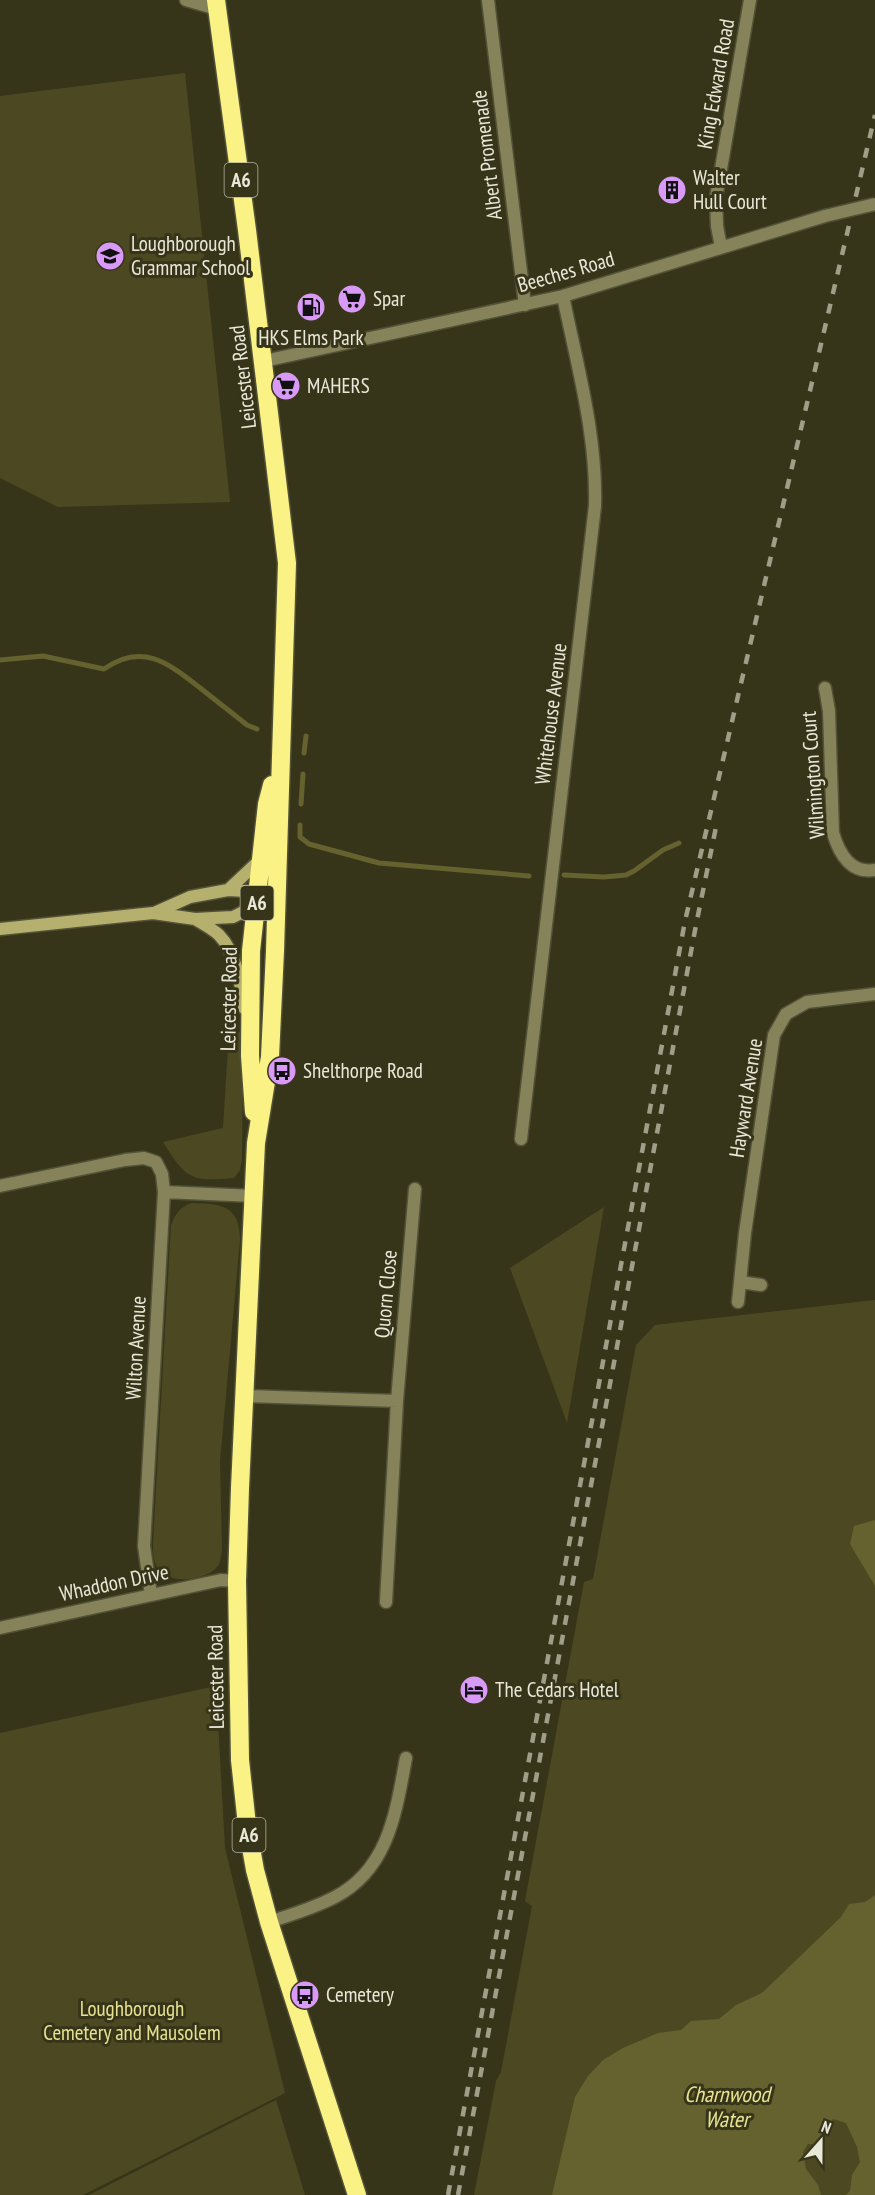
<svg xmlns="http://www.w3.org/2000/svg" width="875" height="2195" viewBox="0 0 875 2195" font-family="'PT Sans Narrow',sans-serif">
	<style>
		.green { fill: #4c4922 }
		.water { fill: #666230 }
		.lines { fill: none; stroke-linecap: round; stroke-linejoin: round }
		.stream { stroke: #666230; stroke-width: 5 }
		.street-casing { stroke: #535238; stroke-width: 15 }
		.secondary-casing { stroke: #535238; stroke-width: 15 }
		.highway-casing { stroke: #535238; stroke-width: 21 }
		.street { stroke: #86835a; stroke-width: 12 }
		.secondary { stroke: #b5b06d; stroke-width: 12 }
		.highway { stroke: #faf285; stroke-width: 18 }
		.rail { stroke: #a09e89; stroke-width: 4.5; stroke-dasharray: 10 10; stroke-linecap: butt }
		.street-bridge-casing { stroke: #535238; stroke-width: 15; stroke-linecap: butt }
		.street-bridge { stroke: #86835a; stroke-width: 12 }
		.labels { text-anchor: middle; stroke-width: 6; stroke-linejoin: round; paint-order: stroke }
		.shield { fill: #373519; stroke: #b4b29f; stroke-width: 1.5 }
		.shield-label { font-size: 20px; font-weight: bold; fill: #e9e8d8 }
		.street-label { font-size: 21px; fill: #e9e8d8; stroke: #373519 }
		.poi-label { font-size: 21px; fill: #e9e8d8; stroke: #373519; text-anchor: start }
		.park-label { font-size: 21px; fill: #e7e192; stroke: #373519 }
		.water-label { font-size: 22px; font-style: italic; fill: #e9e394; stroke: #373519 }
	</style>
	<rect width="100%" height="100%" fill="#373519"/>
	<path class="green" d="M 185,73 L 230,502 L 58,507 L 0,478 L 0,96 Z
		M 229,1031 L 243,1032 L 242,1159 L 240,1170 L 234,1178 C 191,1182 186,1179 163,1142 L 223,1128 Z
		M 192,1203 C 221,1204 240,1205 240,1240 L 220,1461 L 222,1549 C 221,1554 221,1560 219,1564 C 210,1581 166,1586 157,1567 C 153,1560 153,1551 153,1543 L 171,1225 C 176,1213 180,1207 192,1203 Z
		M 604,1207 L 567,1423 L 510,1268 Z
		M 875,1300 L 875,2195 L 474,2195 L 496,2081 L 501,2072 L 532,1906 L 525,1901 L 584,1582 L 593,1579 L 636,1345 L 655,1325 Z
		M 216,1686 L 225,1848 L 285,2093 L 83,2195 L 0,2195 L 0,1733 Z
		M 276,2100 L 305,2195 L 89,2195 Z"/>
	<path class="water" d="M 875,1520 L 875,1586 L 850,1544 L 854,1526 Z
		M 875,1895 L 875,2195 L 846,2195 L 850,2191 L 852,2175 L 860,2162 L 857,2147 L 846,2123 L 833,2119 L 826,2128 L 822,2144 L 808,2144 L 803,2152 L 806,2169 L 818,2185 L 821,2195 L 552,2195 L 575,2097 L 588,2076 L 603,2060 L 623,2048 L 658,2033 L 681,2030 L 691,2021 L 719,2019 L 736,2005 L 762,1993 L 841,1917 L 849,1904 L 865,1902 Z"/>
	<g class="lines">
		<path class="stream" d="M 0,660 L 43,656 L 104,669 C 142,642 168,663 199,687 C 215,700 231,712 247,725 L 257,729
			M 304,753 L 306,736
			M 301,804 L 303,774
			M 300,825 L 300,837 L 309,844 L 379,863 L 529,876
			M 564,875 L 604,877 L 626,875 L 634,871 L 663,850 L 679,843"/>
		<g class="street-casing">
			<path id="street" d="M 186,0 L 217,9
				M 488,0 L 525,305
				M 721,247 L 717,226 L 716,198 L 750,0
				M 264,361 L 563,296 L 825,216
				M 825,688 L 829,711 L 833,833 C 839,853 850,874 875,870
				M 521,1139 L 595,506 C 597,435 577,365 563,296
				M 0,1186 L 125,1160 L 144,1158 L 156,1162 L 162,1174 L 164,1192 L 144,1546 L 151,1595
				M 164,1192 L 254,1196
				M 740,1282 L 761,1285
				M 738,1302 L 745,1233 L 774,1035 L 786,1014 L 807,1002 L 875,994
				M 244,1396 L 397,1401
				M 386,1602 L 397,1401 L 415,1189
				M 0,1628 L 221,1580 L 237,1581
				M 269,1922 C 291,1915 314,1908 335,1897 C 389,1869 396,1811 406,1758"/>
		</g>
		<g class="secondary-casing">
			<path id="secondary" d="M 228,890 L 261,859
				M 154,913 L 190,897 L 228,890 L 246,891 L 257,897 L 268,904 L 275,917
				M 195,919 C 203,924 213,929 219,935 C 236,952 241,985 244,1008
				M 0,929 L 153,913 L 195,919 L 233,917 L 247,910 L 255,899"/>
		</g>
		<g class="highway-casing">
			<path id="highway" d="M 216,0 L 247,230 L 287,563 L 275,951 L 270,1057 L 256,1143 L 240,1488 L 237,1581 L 240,1760 L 247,1825 L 255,1870 L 269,1922 L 357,2195
				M 254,1112 L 250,1056 L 251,951 L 267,804 L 272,785"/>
		</g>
		<use href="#street" class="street"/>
		<use href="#secondary" class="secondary"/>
		<use href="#highway" class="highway"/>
		<path class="rail" d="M 448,2195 L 685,921 L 875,115
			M 458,2195 L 696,925 L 716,827"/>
		<g class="street-bridge-casing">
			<path id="street-bridge" d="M 825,216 L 875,204"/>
		</g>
		<use href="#street-bridge" class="street-bridge"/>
	</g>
	<defs>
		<g id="building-disc" transform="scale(1.5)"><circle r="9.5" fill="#d99af7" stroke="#373519"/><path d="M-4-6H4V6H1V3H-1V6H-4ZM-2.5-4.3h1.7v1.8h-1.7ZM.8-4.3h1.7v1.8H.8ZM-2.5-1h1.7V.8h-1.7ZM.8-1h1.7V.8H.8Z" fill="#111"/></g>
		<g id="school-disc" transform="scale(1.5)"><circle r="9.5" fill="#d99af7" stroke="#373519"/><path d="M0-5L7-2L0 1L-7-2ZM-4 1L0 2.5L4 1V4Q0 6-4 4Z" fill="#111"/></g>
		<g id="supermarket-disc" transform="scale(1.5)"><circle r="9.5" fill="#d99af7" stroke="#373519"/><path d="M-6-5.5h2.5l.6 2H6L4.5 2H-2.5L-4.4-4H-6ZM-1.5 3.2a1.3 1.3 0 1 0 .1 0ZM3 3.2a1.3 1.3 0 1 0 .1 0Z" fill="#111"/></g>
		<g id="fuel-disc" transform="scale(1.5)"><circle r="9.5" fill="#d99af7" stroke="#373519"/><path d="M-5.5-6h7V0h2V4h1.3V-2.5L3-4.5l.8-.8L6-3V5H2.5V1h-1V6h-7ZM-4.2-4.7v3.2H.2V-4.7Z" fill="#111"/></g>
		<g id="bus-disc" transform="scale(1.5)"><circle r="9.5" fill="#d99af7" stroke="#373519"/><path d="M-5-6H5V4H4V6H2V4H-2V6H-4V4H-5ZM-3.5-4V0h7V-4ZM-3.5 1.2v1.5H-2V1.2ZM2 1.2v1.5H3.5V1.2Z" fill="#111"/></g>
		<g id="hotel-disc" transform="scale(1.5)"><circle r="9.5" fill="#d99af7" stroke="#373519"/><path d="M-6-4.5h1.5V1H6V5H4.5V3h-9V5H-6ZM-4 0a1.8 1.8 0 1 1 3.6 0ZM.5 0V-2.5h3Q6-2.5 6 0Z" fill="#111"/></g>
	</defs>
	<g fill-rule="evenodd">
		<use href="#building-disc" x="672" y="190"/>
		<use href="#school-disc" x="110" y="256"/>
		<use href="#supermarket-disc" x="352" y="299"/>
		<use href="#fuel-disc" x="311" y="307"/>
		<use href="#supermarket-disc" x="286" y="386"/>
		<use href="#bus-disc" x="282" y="1071"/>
		<use href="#hotel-disc" x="474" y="1690"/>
		<use href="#bus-disc" x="305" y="1995"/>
	</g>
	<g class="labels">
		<g class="shield">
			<rect x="224.5" y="163" width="33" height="34" rx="4.5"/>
			<rect x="240.5" y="886" width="33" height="34" rx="4.5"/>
			<rect x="232.5" y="1818" width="33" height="34" rx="4.5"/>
		</g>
		<g class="shield-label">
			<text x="241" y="187">A6</text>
			<text x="257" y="910">A6</text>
			<text x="249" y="1842">A6</text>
		</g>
		<g class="street-label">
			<text transform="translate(716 84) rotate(-80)" y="7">King Edward Road</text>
			<text transform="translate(487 155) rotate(-97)" y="7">Albert Promenade</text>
			<text transform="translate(566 272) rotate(-16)" y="7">Beeches Road</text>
			<text transform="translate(243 377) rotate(-97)" y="7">Leicester Road</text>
			<text transform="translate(551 714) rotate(-83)" y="7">Whitehouse Avenue</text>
			<text transform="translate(813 775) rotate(-94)" y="7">Wilmington Court</text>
			<text transform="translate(229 999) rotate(-89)" y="7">Leicester Road</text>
			<text transform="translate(746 1098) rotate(-81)" y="7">Hayward Avenue</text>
			<text transform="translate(386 1294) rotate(-85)" y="7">Quorn Close</text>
			<text transform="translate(136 1348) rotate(-87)" y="7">Wilton Avenue</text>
			<text transform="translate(114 1583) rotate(-12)" y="7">Whaddon Drive</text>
			<text transform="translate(216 1677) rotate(-91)" y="7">Leicester Road</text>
		</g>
		<g class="poi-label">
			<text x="693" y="185">Walter<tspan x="693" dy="24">Hull Court</tspan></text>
			<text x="131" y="251">Loughborough<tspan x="131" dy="24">Grammar School</tspan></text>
			<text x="373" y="306">Spar</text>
			<text x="311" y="345" text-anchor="middle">HKS Elms Park</text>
			<text x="307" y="393">MAHERS</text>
			<text x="303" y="1078">Shelthorpe Road</text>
			<text x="495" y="1697">The Cedars Hotel</text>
			<text x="326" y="2002">Cemetery</text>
		</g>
		<g class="park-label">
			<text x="132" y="2016">Loughborough<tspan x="132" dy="24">Cemetery and Mausolem</tspan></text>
		</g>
		<g class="water-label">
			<text x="727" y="2102">Charnwood<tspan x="727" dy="25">Water</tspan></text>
		</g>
	</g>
	<g transform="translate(821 2141) rotate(21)" stroke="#373519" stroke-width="4.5" paint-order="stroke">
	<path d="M0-4.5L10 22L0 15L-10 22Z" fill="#e9e8d8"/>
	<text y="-9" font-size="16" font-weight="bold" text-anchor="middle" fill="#e9e8d8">N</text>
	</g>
</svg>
